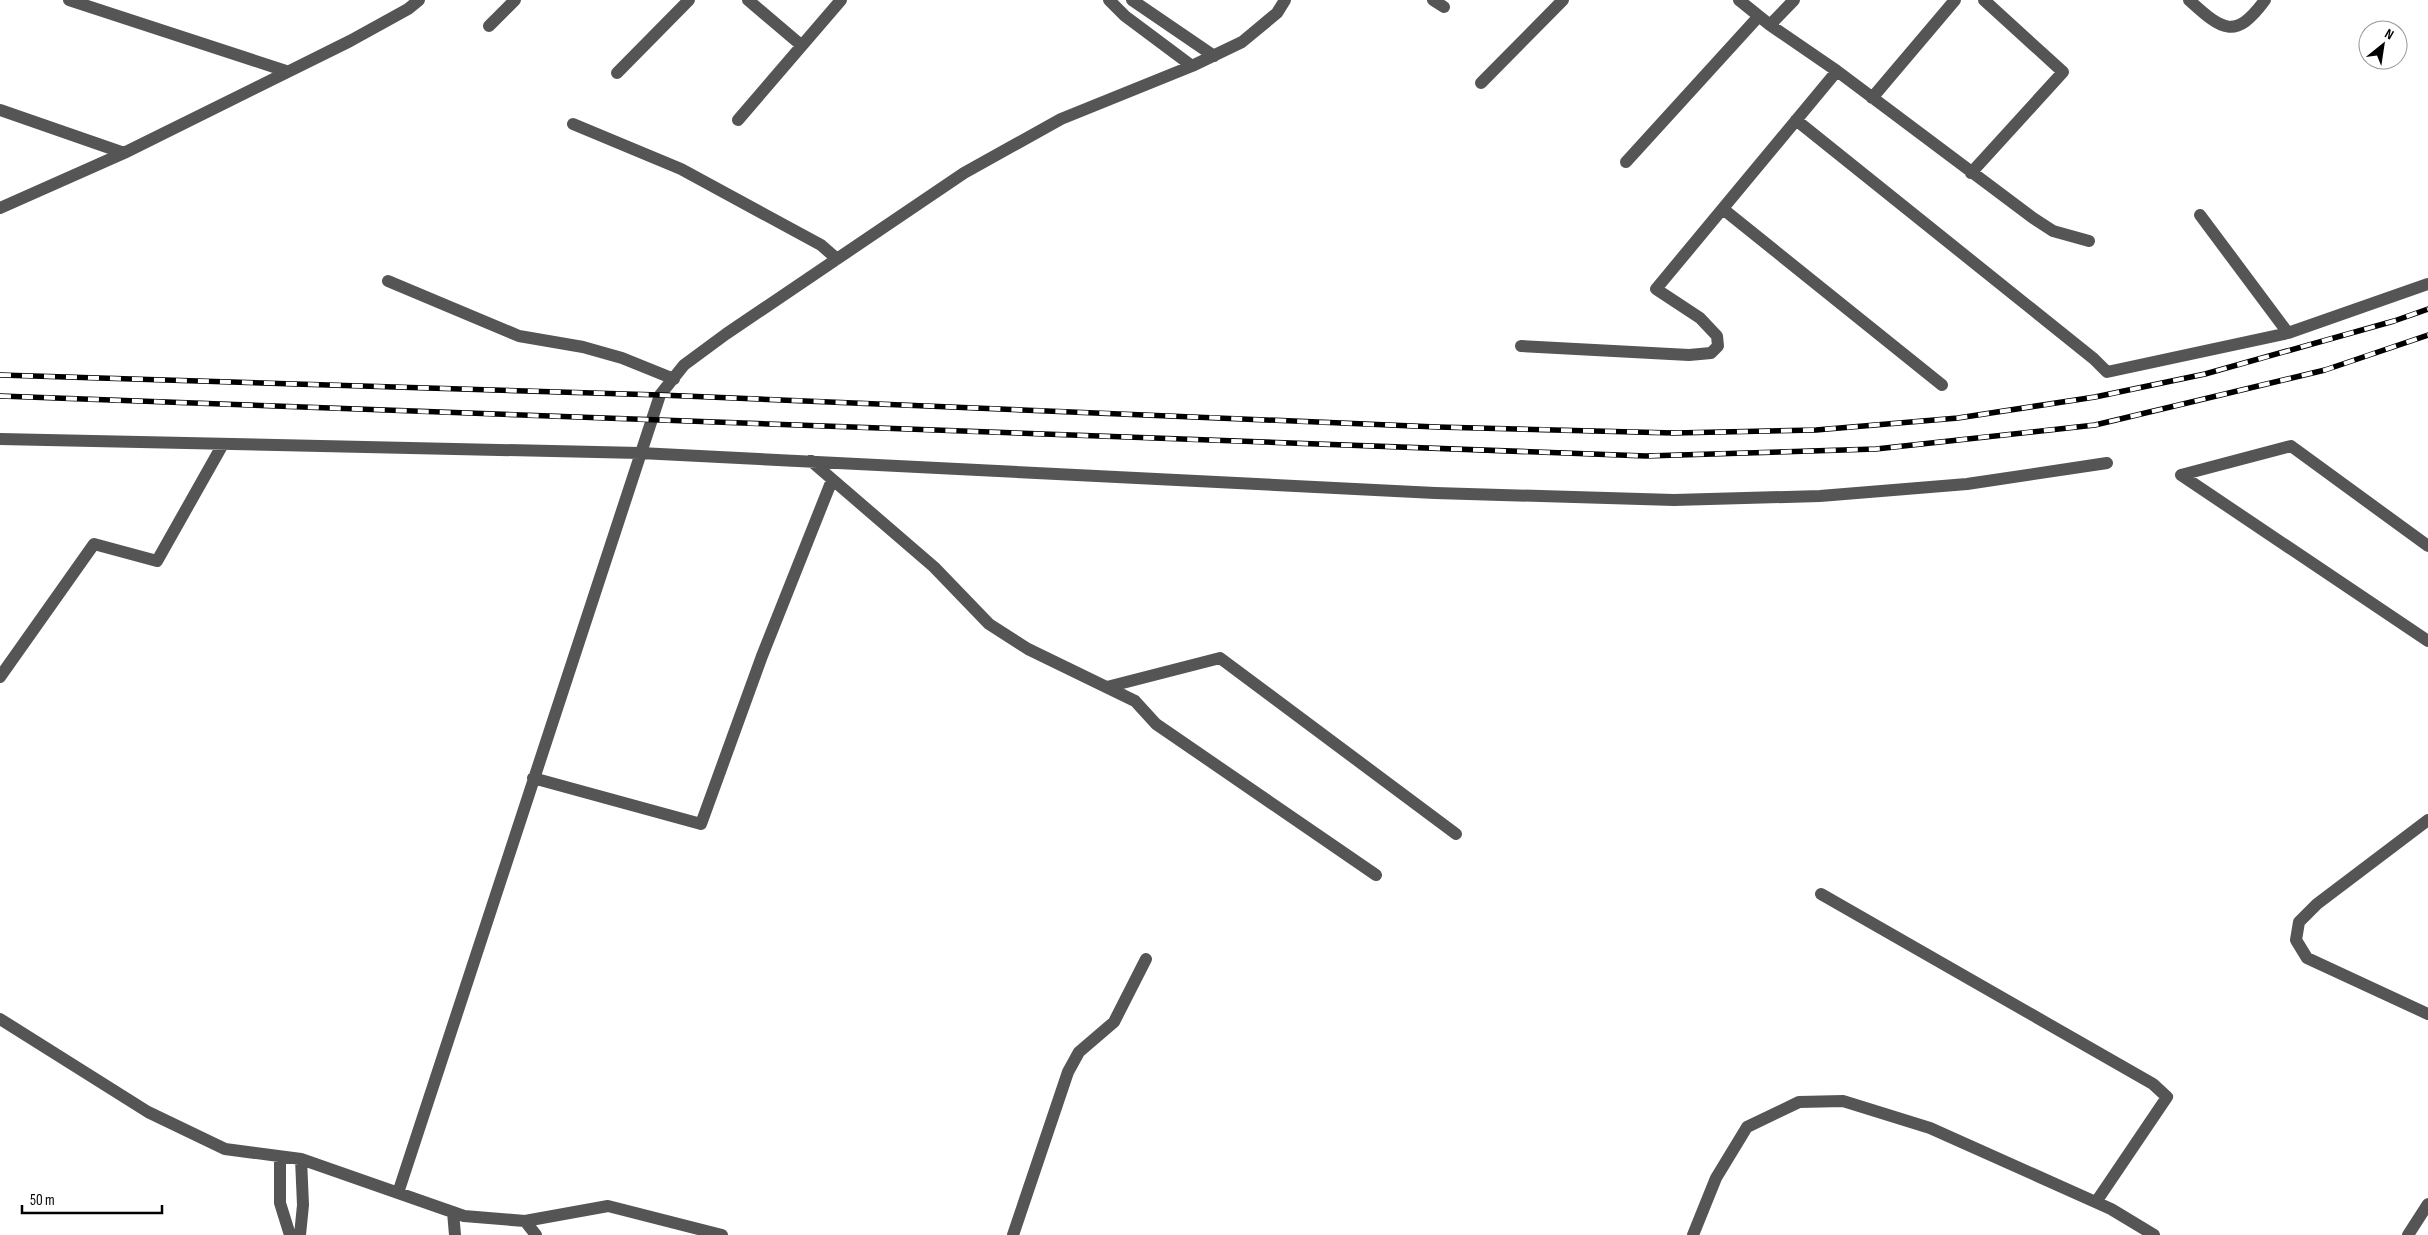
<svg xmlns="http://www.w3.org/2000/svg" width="2428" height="1235" viewBox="0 0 2428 1235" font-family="'Sofia Sans Condensed',sans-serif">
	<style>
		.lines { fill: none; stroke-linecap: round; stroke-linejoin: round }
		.minor { stroke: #555; stroke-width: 12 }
		.rail-casing { stroke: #000; stroke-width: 5.5 }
		.rail { stroke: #fff; stroke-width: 4; stroke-dasharray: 11; stroke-linecap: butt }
	</style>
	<rect width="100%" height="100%" fill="#fff"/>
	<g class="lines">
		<path class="minor" d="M 69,0 L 286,71
			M 748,0 L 801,45
			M 1109,0 L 1125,16 L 1192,66
			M 1132,0 L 1214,56
			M 1433,0 L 1444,7
			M 1739,0 L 1770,25 L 1837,71 L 2033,218 L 2053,231 L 2089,241
			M 2189,0 C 2222,30 2235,41 2265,0
			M 1770,25 L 1794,0
			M 489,26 L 515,0
			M 617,73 L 689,0
			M 1481,83 L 1563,0
			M 1872,98 L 1955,0
			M 0,110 L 124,153
			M 738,120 L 841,0
			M 1796,120 L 2094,359 L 2107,372 L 2288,333 L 2428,284
			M 573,124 L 681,169 L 821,245 L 837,259
			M 1626,162 L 1759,16
			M 1971,173 L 2063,72 L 1984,0
			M 0,208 L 124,153 L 350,41 L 408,9 L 419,0
			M 1723,209 L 1942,385
			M 2200,215 L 2288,333
			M 388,281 L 519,336 L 583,347 L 622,358 L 674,379
			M 1521,346 L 1689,355 L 1711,353 L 1718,346 L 1717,336 L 1700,318 L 1656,289 L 1837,71
			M 0,439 L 640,453 L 1435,493 L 1674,500 L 1820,496 L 1967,484 L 2107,463
			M 811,461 L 934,567 L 989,624 L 1028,649 L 1135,701 L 1156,724 L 1376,875
			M 2181,475 L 2428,641
			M 2181,475 L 2291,446 L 2428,546
			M 0,677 L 94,544 L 157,561 L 223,444
			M 1107,687 L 1220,658 L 1456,834
			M 533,778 L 701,824 L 762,656 L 832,480
			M 2428,820 L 2317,904 L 2299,922 L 2296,940 L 2307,958 L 2428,1014
			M 1821,894 L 2153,1084 L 2167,1097 L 2096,1202
			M 0,1019 L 148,1112 L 225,1149 L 301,1159 L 464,1216 L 525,1221 L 608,1206 L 722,1235
			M 280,1157 L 280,1203 L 290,1235
			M 398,1193 L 660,395 L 684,365 L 726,334 L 964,173 L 1061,119 L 1192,66 L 1242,42 L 1277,13 L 1285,0
			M 453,1212 L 455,1235
			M 525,1221 L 536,1235
			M 300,1235 L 303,1205 L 301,1159
			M 1013,1235 L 1068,1072 L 1079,1052 L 1114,1022 L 1146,959
			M 1693,1235 L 1716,1178 L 1747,1127 L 1799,1102 L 1843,1101 L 1930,1128 L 2111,1209 L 2154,1235
			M 2408,1235 L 2428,1204"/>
		<g class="rail-casing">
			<path id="rail" d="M 0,375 L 660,395 L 1437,427 L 1674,433 L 1816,430 L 1958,418 L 2095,397 L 2205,374 L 2394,321 L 2428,309
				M 0,396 L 1646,456 L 1876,449 L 2095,425 L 2325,370 L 2428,335"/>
		</g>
		<use href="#rail" class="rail"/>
	</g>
	<g transform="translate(2383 45) rotate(30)"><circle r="24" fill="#ffffff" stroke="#999999"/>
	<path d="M0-4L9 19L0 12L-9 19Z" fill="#000000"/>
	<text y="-8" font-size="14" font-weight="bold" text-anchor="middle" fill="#000000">N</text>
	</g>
	<path d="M22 1205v8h140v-8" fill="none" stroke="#000000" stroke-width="2.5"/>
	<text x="30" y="1205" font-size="15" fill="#000000" stroke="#ffffff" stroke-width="4" paint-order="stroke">50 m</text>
</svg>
